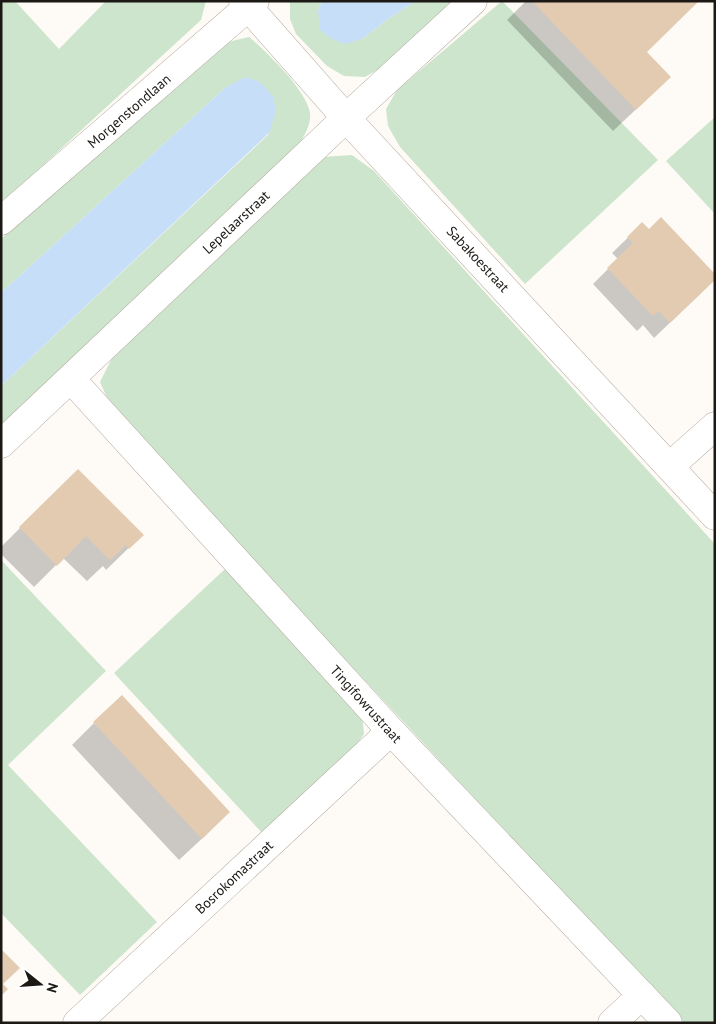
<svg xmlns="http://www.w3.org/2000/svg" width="716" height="1024" viewBox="0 0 716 1024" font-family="'PT Sans',sans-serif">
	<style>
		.green { fill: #cde5cc }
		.water { fill: #c6def8 }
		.shadow { fill: #0003 }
		.building { fill: #e3cbb2 }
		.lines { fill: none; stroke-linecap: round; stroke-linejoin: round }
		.street-casing { stroke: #b1a89d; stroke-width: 29 }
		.street { stroke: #fff; stroke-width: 28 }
		.labels { text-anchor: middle; stroke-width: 5; stroke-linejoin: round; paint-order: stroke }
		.street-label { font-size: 14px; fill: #1c1915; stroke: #fff }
	</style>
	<rect width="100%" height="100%" fill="#fefaf5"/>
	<path class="green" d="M 1,1 L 15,1 L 59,49 L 106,1 L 206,1 L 201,20 L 1,204 Z
		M 290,1 L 322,1 L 318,11 L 362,39 L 388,19 L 416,1 L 463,1 L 410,51 L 365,77 L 344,76 L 327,66 L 296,34 L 290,19 Z
		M 502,1 L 658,160 L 525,284 L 400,147 L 388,126 L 386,109 L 397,90 Z
		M 249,37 C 266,51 307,91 310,113 C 311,124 306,132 301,142 L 1,427 L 1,386 L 269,134 L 225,88 L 1,293 L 1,239 L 100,146 L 213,48 L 232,41 Z
		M 715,117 L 715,214 L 666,161 Z
		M 352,155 L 374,171 L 715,544 L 715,1023 L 684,1023 L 112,409 L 100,382 L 113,356 L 323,157 Z
		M 1,560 L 106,671 L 8,765 L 157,922 L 80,995 L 1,913 Z
		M 226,568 L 362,715 L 364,734 L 352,751 L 264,835 L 114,673 Z"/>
	<path class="water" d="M 322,1 L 416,1 L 388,19 L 362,39 L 345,44 L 332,39 L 320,30 L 318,11 Z
		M 245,77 L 260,82 L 273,96 L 276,112 L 269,133 L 1,386 L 1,293 L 225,88 Z"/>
	<path class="shadow" d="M 526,1 L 697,1 L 645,52 L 647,99 L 613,131 L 507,20 Z
		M 642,224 L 701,293 L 654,338 L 643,325 L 637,331 L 593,284 L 618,259 L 612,253 Z
		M 78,470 L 142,535 L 106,570 L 103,566 L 87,581 L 63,558 L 34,587 L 1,554 L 1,547 Z
		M 94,723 L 207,834 L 179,860 L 72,745 Z"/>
	<path class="building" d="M 532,1 L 699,1 L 647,52 L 671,77 L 636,110 Z
		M 661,217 L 715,274 L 715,280 L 670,323 L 659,311 L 653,316 L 607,268 L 633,243 L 627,237 L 642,222 L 649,229 Z
		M 78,469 L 144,535 L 129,549 L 126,545 L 110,560 L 86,536 L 57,566 L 19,527 Z
		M 122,695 L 230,812 L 202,839 L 93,722 Z
		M 1,949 L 20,968 L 3,984 L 8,989 L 1,996 Z"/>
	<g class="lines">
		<g class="street-casing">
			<path id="street" d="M 243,1 L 346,118 L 715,516
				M 1,221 L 255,1
				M 71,379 L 391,731 L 668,1023
				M 1,444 L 346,118 L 473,1
				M 670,466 L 715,426
				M 77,1023 L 391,731
				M 612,1023 L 642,995"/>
		</g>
		<use href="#street" class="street"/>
	</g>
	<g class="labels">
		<g class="street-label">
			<text transform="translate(129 111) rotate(-41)" y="5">Morgenstondlaan</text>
			<text transform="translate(236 222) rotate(-43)" y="5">Lepelaarstraat</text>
			<text transform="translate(478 259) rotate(47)" y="5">Sabakoestraat</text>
			<text transform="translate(366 704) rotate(48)" y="5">Tingifowrustraat</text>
			<text transform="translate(234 877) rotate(-43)" y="5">Bosrokomastraat</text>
		</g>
	</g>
	<rect width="716" height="1024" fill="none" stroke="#1c1915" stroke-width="5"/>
	<g transform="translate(40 984) rotate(107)" stroke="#ffffff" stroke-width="4" paint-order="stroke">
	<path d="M0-4L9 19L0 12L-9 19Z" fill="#1c1915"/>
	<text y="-8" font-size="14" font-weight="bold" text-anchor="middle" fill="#1c1915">N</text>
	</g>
</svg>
